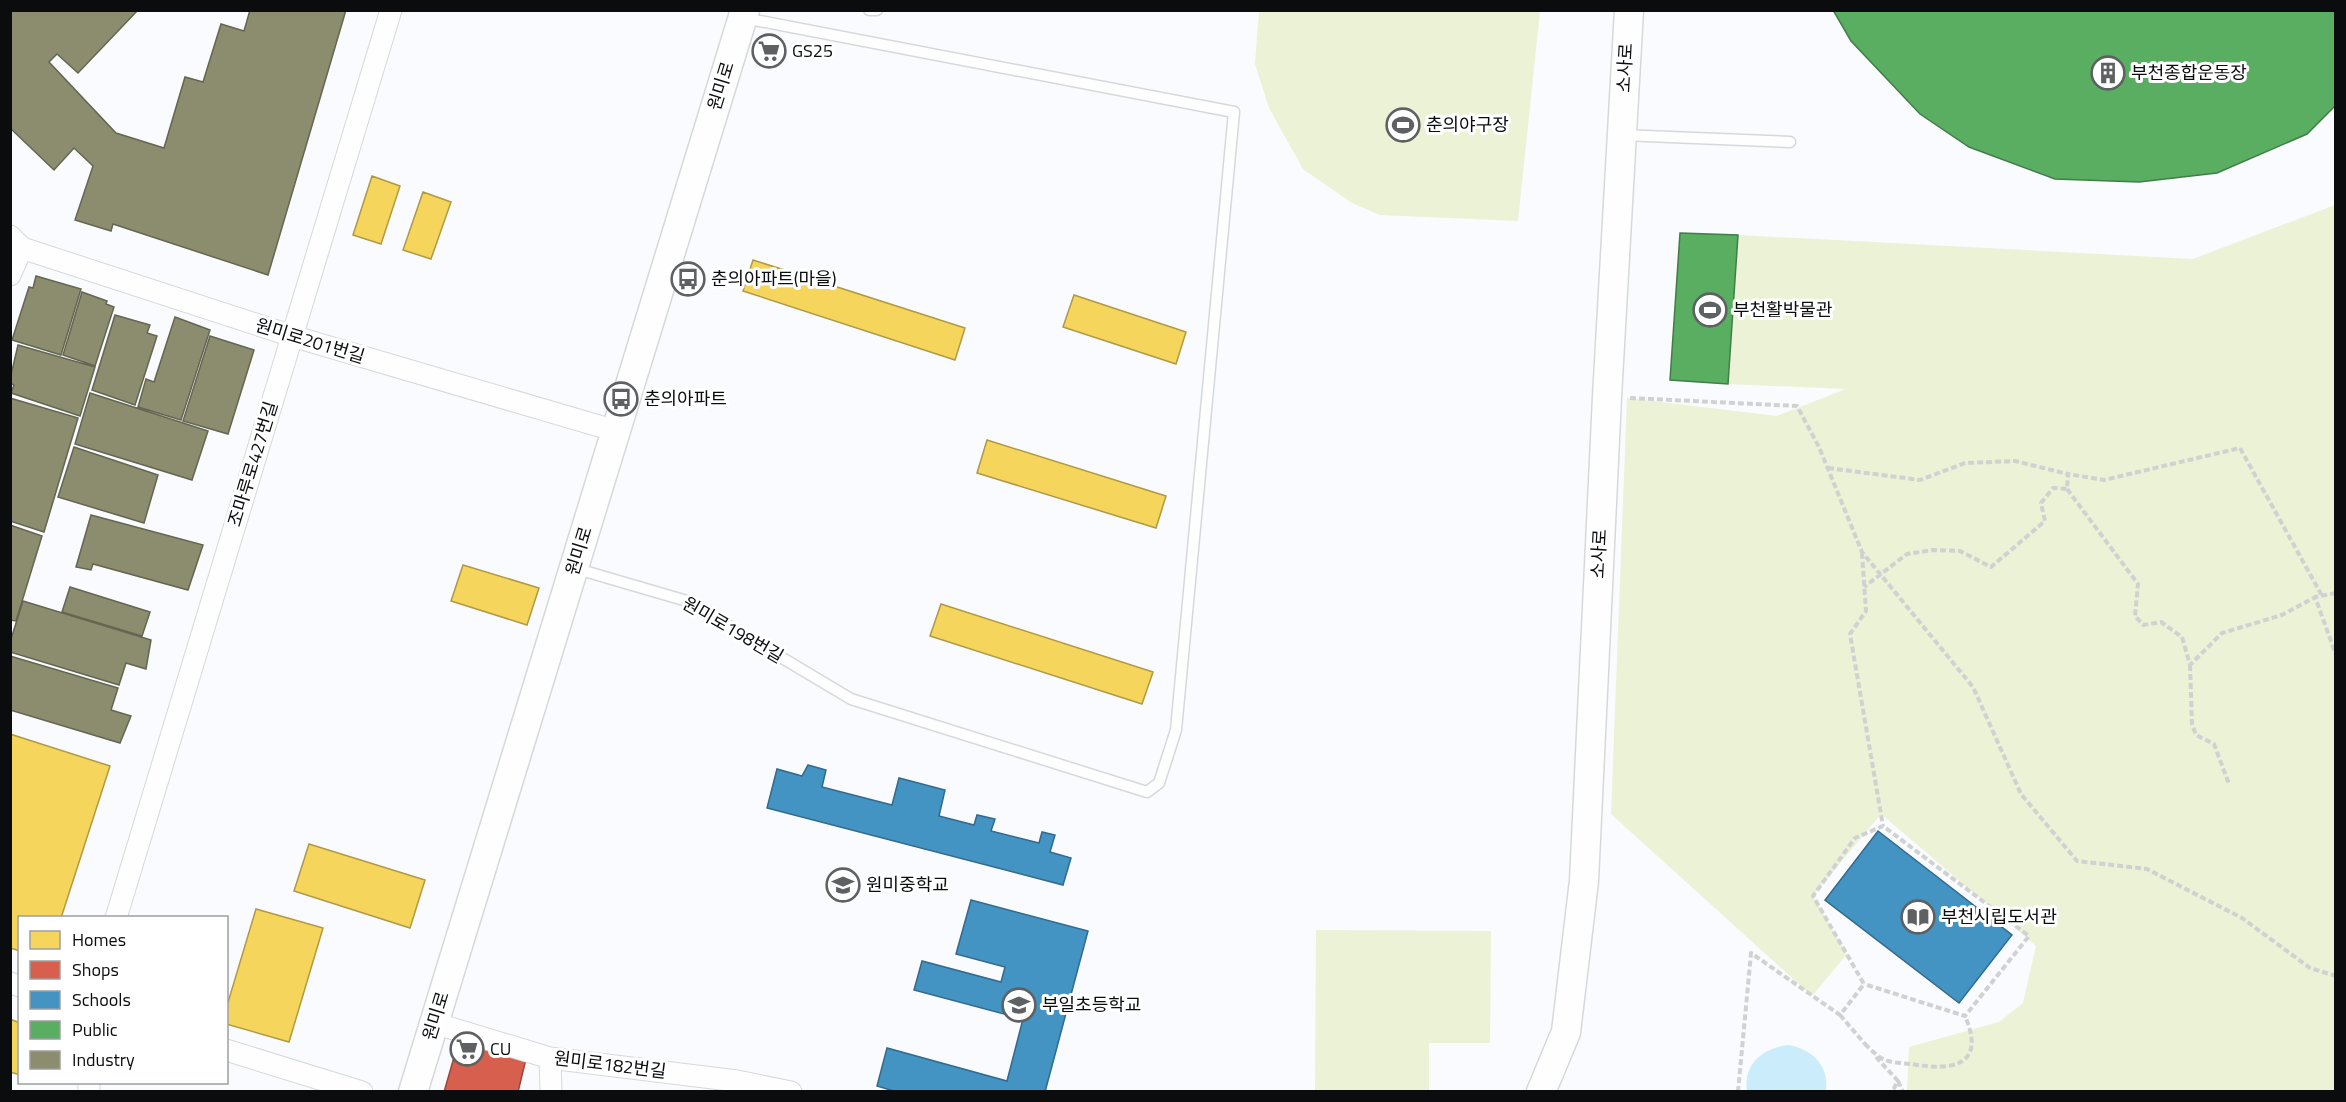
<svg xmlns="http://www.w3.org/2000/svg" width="2346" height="1102" viewBox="0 0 2346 1102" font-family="'Titillium Web','Noto Sans KR',sans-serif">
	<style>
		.green { fill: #ebf2d5 }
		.water { fill: #cbecfa }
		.homes { fill: #f6d55c; stroke: #b09945; stroke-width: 1.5 }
		.shops { fill: #d6604d; stroke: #99473a; stroke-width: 1.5 }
		.schools { fill: #4393c3; stroke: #326a8d; stroke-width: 1.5 }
		.public { fill: #5aae61; stroke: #427d48; stroke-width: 1.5 }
		.industry { fill: #8c8c6e; stroke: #656651; stroke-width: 1.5 }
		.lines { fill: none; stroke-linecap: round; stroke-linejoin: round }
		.lane-casing { stroke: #d7d8da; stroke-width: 13 }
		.street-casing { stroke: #d7d8da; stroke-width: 23 }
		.secondary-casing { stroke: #d7d8da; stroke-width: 31 }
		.path { stroke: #d1d1d2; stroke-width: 4; stroke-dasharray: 6 3; stroke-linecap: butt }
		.lane { stroke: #fefeff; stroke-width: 10 }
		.street { stroke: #fefeff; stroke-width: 21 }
		.secondary { stroke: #fefeff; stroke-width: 28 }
		.labels { text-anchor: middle; stroke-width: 6; stroke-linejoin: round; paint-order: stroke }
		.poi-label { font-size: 18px; fill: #0b0c0e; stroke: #fff; text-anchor: start }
		.street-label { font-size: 18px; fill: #0b0c0e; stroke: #fff }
	</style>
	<rect width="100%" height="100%" fill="#f9fbfe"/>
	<path class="green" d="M 1259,11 L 1540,11 L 1518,221 L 1380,215 L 1352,203 L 1303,169 L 1269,108 L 1255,64 Z
		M 2335,205 L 2335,1091 L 1907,1091 L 1909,1047 L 1999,1022 L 2023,1003 L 2036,946 L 1881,814 L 1813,896 L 1847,954 L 1812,996 L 1611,814 L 1627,398 L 1777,416 L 1846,389 L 1728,384 L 1738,235 L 2193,259 Z
		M 1316,930 L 1491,931 L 1490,1043 L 1429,1043 L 1429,1091 L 1315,1091 Z"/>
	<path class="water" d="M 1788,1045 C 1812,1049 1829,1065 1826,1091 L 1747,1091 C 1743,1064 1763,1048 1788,1045 Z"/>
	<path class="homes" d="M 372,176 L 400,186 L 381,244 L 353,235 Z
		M 423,192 L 451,202 L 431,259 L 403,250 Z
		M 753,260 L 965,328 L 955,360 L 743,291 Z
		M 1074,295 L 1186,332 L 1176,364 L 1063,327 Z
		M 987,440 L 1166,496 L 1156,528 L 977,473 Z
		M 463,565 L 539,588 L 527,625 L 451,601 Z
		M 941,604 L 1153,672 L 1142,704 L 930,636 Z
		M 10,734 L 110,766 L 61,918 L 20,918 L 20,951 L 10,948 Z
		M 309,844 L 425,880 L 410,928 L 294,891 Z
		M 256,909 L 323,928 L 289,1042 L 226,1024 L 226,1009 Z
		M 10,1019 L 20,1023 L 20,1075 L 10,1072 Z"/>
	<path class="shops" d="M 459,1040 L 526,1059 L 518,1092 L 444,1092 Z"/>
	<path class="schools" d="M 808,765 L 826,770 L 822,787 L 892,805 L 899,778 L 945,790 L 939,816 L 974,825 L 977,815 L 995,819 L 991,831 L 1039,843 L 1042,832 L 1055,835 L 1050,852 L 1071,858 L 1063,885 L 767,808 L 777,769 L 802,776 Z
		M 1878,831 L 2012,935 L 1959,1003 L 1825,900 Z
		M 971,900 L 1088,931 L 1045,1092 L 897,1092 L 877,1086 L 887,1048 L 1007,1081 L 1023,1019 L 914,990 L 922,961 L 1001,982 L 1005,967 L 956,954 Z"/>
	<path class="public" d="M 1833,10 L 2336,10 L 2336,105 L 2307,134 L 2217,173 L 2139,182 L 2055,179 L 1969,147 L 1920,114 L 1851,41 Z
		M 1680,233 L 1738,235 L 1728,384 L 1670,380 Z"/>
	<path class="industry" d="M 10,10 L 138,10 L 78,73 L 57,54 L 49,62 L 116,133 L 164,148 L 185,77 L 203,82 L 221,24 L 244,31 L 250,10 L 346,10 L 268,275 L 113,224 L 111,231 L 75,220 L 93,166 L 74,148 L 54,170 L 10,128 Z
		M 36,276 L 81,289 L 61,355 L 12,340 L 29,287 L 33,288 Z
		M 82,292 L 107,301 L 106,304 L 114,307 L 95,366 L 63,355 Z
		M 115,315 L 150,325 L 147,333 L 157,336 L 135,405 L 92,390 Z
		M 175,317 L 210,330 L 181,420 L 138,407 L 146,379 L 154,382 Z
		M 210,336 L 254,350 L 228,434 L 183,421 Z
		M 18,345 L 95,367 L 80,416 L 11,393 L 14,385 L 10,383 L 10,379 Z
		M 90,393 L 208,431 L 192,480 L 75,444 Z
		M 10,398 L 78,418 L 44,532 L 10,521 Z
		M 74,447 L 158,475 L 144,523 L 58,497 Z
		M 91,515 L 203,545 L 188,590 L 93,564 L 91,570 L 76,567 Z
		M 10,525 L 42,536 L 16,621 L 10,620 Z
		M 70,587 L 150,612 L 142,636 L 62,612 Z
		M 23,601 L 151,640 L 146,669 L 126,663 L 119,685 L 10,652 L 10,642 Z
		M 10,656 L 118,688 L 111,710 L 131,716 L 120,743 L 10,710 Z"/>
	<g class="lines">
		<g class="lane-casing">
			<path id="lane" d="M 869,10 L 877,10
				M 1622,135 L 1790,142
				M 574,568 L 687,601 L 851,699 L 1147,792 L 1159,783 L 1176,730 L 1234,112 L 744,18"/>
		</g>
		<g class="street-casing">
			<path id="street" d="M 10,236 L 22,248 L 292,336 L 616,431
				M 10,275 L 22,248
				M 116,918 L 391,10
				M 10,983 L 20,986
				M 434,1023 L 550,1058 L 737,1081 L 791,1092
				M 226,1050 L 362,1092
				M 550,1058 L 551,1092
				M 89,1082 L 89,1092"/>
		</g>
		<g class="secondary-casing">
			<path id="secondary" d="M 413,1092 L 745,10
				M 1541,1092 L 1566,1032 L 1584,881 L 1607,397 L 1629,10"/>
		</g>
		<path class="path" d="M 1630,398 L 1797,406 L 1819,447 L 1862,552 L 1973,687 L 2021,794 L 2077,861 L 2147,869 L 2242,918 L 2310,968 L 2336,976
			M 1828,468 L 1920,480 L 1965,463 L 2015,461 L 2068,474 L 2067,489 L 2053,488 L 2041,503 L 2045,521 L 1991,567 L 1960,551 L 1933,550 L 1907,554 L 1864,587
			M 2067,489 L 2138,584 L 2135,616 L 2143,625 L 2161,622 L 2182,637 L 2190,665 L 2222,633 L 2282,615 L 2321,594 L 2240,448 L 2104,480 L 2068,474
			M 1862,553 L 1866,611 L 1850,634 L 1883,826
			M 2336,593 L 2315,597 L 2336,655
			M 2190,665 L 2192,724 L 2196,735 L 2214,744 L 2229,784
			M 1840,1015 L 1865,1044
			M 1865,1044 C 1870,1049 1877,1056 1883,1059 C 1891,1063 1902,1063 1911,1064 C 1951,1071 1987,1067 1965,1016
			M 1876,1057 L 1898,1081 L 1892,1092
			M 1898,1081 L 1903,1092
			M 1738,1092 L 1751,953 L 1840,1015 L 1864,984 L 1813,896 L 1855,838 L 1883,826 L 2029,936 L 1965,1016 L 1864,984"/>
		<use href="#lane" class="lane"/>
		<use href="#street" class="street"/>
		<use href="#secondary" class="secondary"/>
	</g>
	<defs>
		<g id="supermarket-ring" transform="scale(1.725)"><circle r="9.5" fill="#fff" stroke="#5e6062" stroke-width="1.5"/><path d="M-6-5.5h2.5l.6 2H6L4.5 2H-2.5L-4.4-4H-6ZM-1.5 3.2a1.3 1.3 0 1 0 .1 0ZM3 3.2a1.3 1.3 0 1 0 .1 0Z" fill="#5e6062"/></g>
		<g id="building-ring" transform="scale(1.725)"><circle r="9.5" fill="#fff" stroke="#5e6062" stroke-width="1.5"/><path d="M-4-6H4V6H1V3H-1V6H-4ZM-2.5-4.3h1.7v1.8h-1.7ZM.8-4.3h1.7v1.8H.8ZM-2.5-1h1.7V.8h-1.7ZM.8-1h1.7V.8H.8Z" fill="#5e6062"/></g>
		<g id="stadium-ring" transform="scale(1.725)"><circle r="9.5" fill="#fff" stroke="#5e6062" stroke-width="1.5"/><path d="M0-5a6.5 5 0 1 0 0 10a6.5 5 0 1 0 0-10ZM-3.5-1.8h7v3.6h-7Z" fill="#5e6062"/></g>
		<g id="bus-ring" transform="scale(1.725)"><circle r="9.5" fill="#fff" stroke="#5e6062" stroke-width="1.5"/><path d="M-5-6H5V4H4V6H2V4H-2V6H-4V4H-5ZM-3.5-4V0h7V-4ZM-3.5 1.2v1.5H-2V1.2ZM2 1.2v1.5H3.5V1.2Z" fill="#5e6062"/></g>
		<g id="school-ring" transform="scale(1.725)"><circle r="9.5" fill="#fff" stroke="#5e6062" stroke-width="1.5"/><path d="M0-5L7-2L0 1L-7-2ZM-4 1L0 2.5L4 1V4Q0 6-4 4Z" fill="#5e6062"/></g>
		<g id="library-ring" transform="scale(1.725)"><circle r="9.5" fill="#fff" stroke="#5e6062" stroke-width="1.5"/><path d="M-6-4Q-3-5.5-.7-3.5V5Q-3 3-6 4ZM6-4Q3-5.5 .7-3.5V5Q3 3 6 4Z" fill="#5e6062"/></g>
	</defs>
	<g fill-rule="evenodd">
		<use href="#supermarket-ring" x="769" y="51"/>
		<use href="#building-ring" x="2108" y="73"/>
		<use href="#stadium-ring" x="1403" y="125"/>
		<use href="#bus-ring" x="688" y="279"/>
		<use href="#stadium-ring" x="1710" y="310"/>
		<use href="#bus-ring" x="621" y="399"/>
		<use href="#school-ring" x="843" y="885"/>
		<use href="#library-ring" x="1918" y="917"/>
		<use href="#school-ring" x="1019" y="1005"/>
		<use href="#supermarket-ring" x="467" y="1049"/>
	</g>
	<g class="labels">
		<g class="poi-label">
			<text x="792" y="57">GS25</text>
			<text x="2131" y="79">부천종합운동장</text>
			<text x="1426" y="131">춘의야구장</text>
			<text x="711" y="285">춘의아파트(마을)</text>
			<text x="1733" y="316">부천활박물관</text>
			<text x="644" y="405">춘의아파트</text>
			<text x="866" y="891">원미중학교</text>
			<text x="1941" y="923">부천시립도서관</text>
			<text x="1042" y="1011">부일초등학교</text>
			<text x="490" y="1055">CU</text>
		</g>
		<g class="street-label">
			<text transform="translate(1625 68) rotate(-87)" y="6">소사로</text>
			<text transform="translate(721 86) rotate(-73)" y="6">원미로</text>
			<text transform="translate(310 341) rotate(17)" y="6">원미로201번길</text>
			<text transform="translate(253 464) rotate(-73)" y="6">조마루로427번길</text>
			<text transform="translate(579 551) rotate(-73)" y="6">원미로</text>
			<text transform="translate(1599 554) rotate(-87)" y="6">소사로</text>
			<text transform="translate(733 630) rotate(30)" y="6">원미로198번길</text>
			<text transform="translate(436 1016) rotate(-73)" y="6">원미로</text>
			<text transform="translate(610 1065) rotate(7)" y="6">원미로182번길</text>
		</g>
	</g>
	<rect width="2346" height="1102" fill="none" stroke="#0b0c0e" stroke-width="24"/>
	<rect x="18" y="916" width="210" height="168" fill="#ffffff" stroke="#9d9e9f" stroke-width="1.5"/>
	<rect x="30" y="931" width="30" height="18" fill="#f6d55c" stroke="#9d9e9f" stroke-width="1.5"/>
	<text x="72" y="946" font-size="18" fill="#0b0c0e">Homes</text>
	<rect x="30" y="961" width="30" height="18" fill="#d6604d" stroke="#9d9e9f" stroke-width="1.5"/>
	<text x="72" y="976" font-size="18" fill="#0b0c0e">Shops</text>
	<rect x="30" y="991" width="30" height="18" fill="#4393c3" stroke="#9d9e9f" stroke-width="1.5"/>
	<text x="72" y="1006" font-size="18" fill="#0b0c0e">Schools</text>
	<rect x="30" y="1021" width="30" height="18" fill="#5aae61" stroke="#9d9e9f" stroke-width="1.5"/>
	<text x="72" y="1036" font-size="18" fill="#0b0c0e">Public</text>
	<rect x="30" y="1051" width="30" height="18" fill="#8c8c6e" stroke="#9d9e9f" stroke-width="1.5"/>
	<text x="72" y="1066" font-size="18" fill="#0b0c0e">Industry</text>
</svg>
